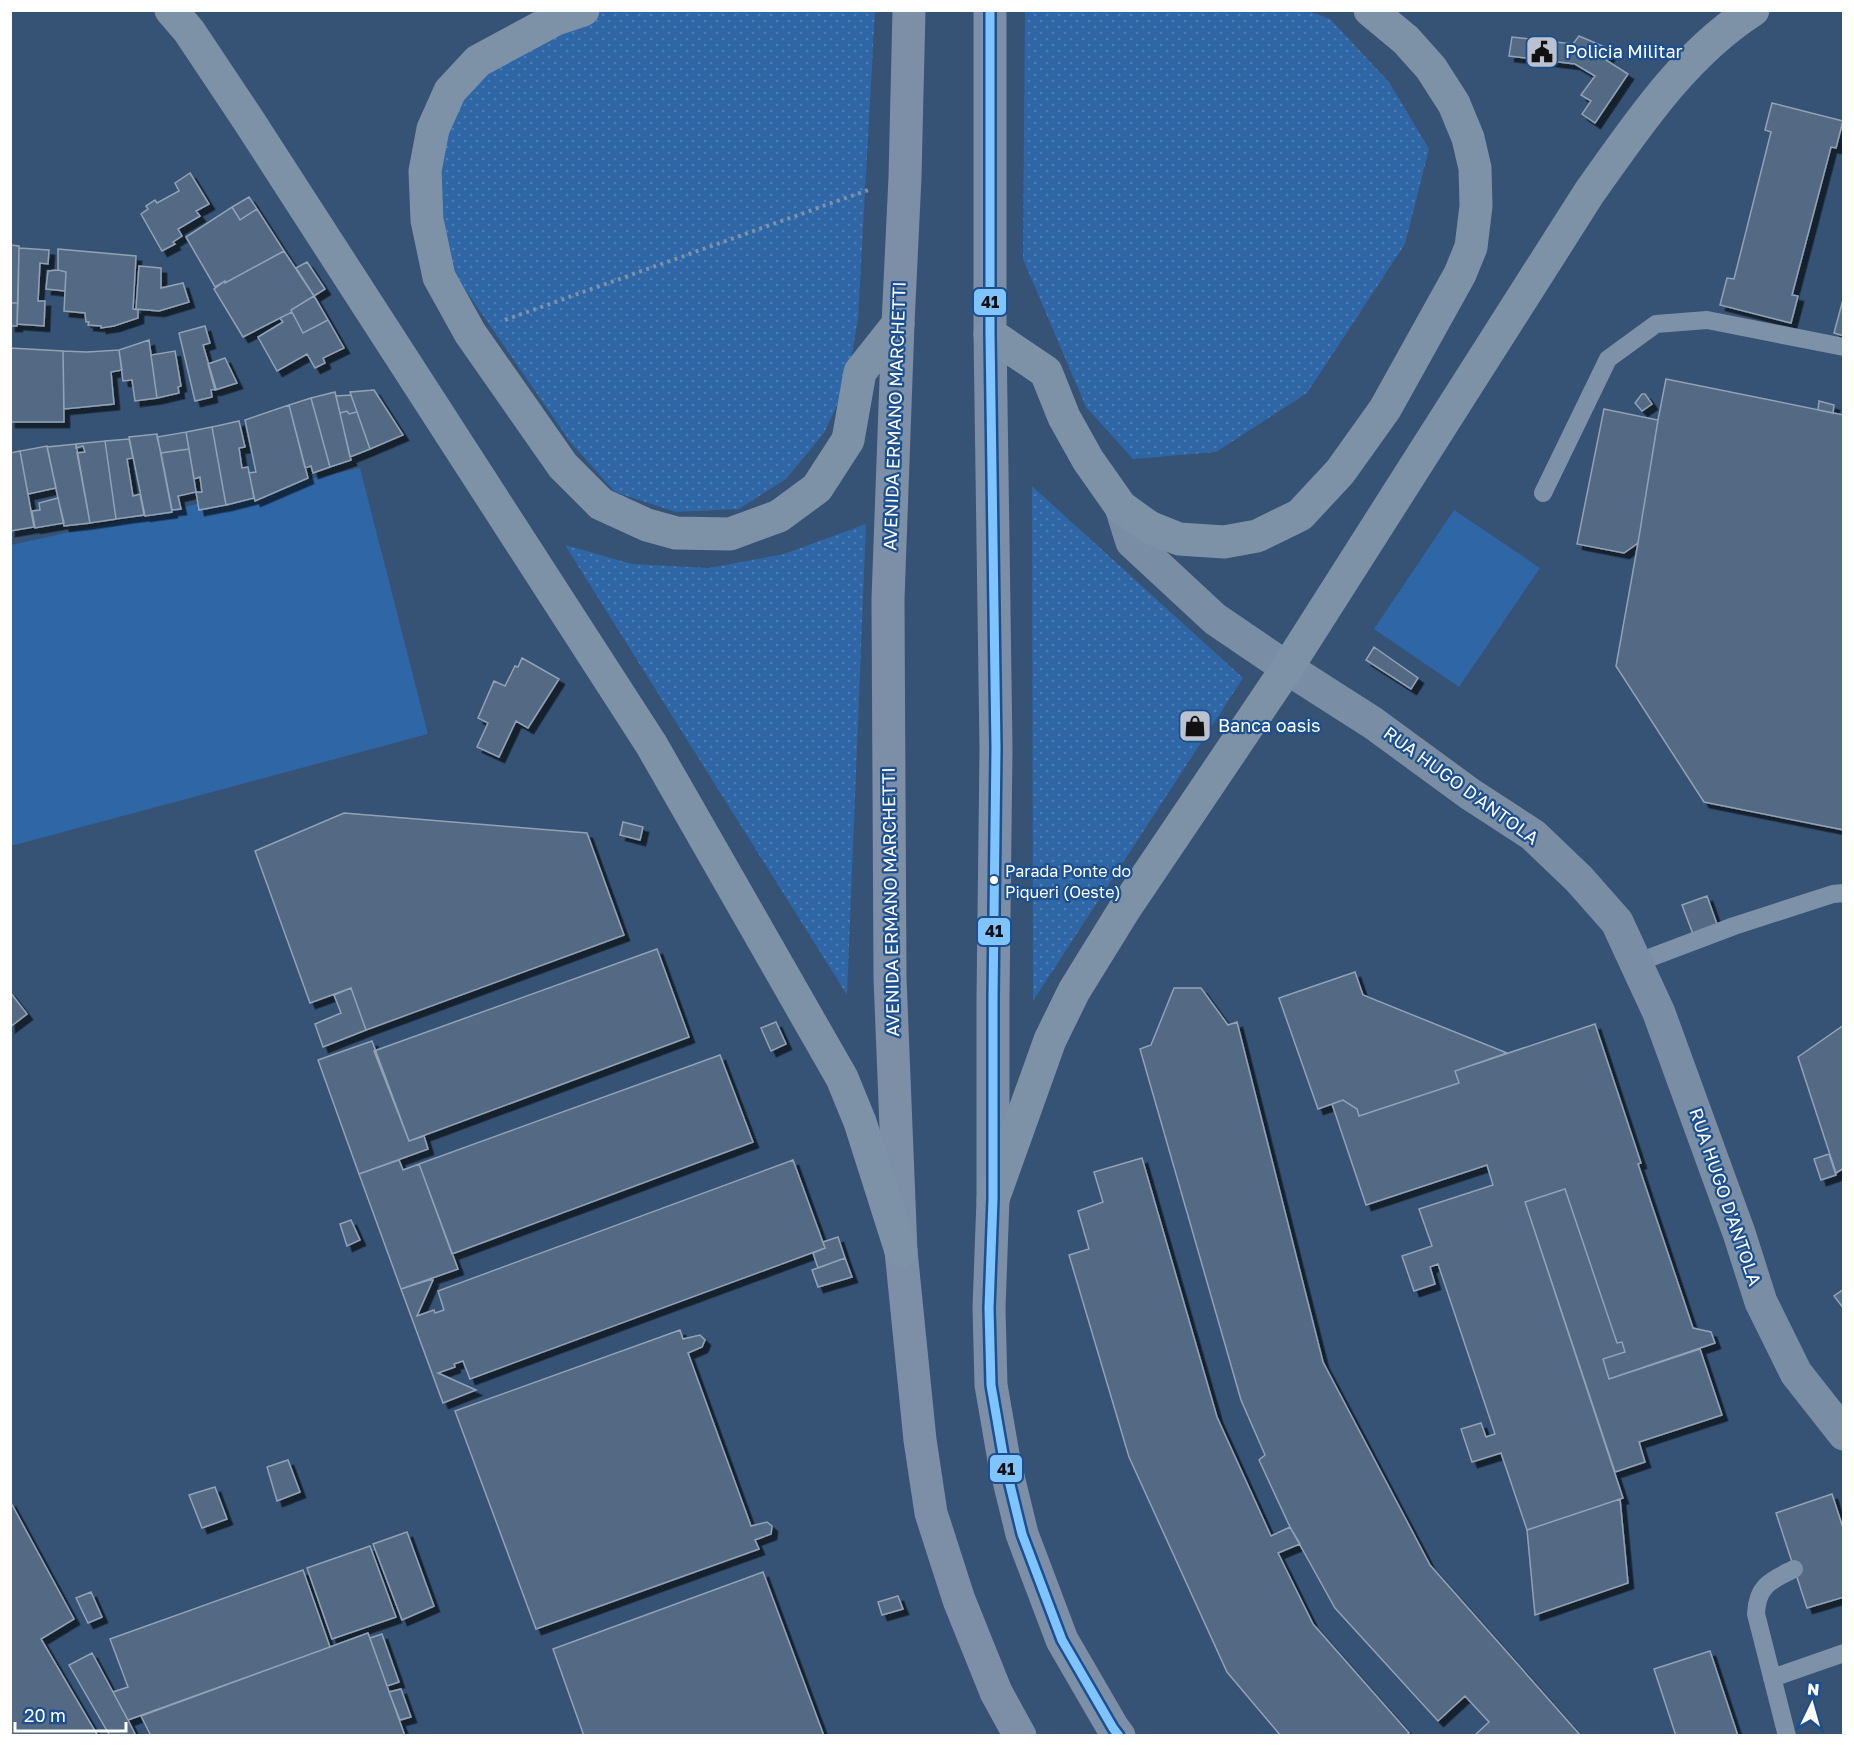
<svg xmlns="http://www.w3.org/2000/svg" width="1854" height="1746" viewBox="0 0 1854 1746" font-family="'Golos Text',sans-serif">
	<style>
		.grass { fill: url(#grass-dots) }
		.garden { fill: #2f66a5 }
		.building { fill: #526984; stroke: #92a2b6; stroke-width: 1.5; filter: url(#shadow) }
		.lines { fill: none; stroke-linecap: round; stroke-linejoin: round }
		.path { stroke: #7d92a8; stroke-width: 4; stroke-dasharray: 3 4.5; stroke-linecap: butt }
		.lane { stroke: #7d92a8; stroke-width: 18 }
		.secondary { stroke: #798da4; stroke-width: 33 }
		.primary { stroke: #7d8ea7; stroke-width: 33 }
		.highway { stroke: #7e92a7; stroke-width: 33 }
		.bus-1-casing { stroke: #1b4f8f; stroke-width: 14 }
		.bus-1 { stroke: #80c4ff; stroke-width: 9 }
		.bus-dot { fill: #fff; stroke: #1b4f8f; stroke-width: 2 }
		.labels { text-anchor: middle; stroke-width: 4.5; stroke-linejoin: round; paint-order: stroke }
		.bus-label { font-size: 16px; fill: #fff; stroke: #1b4f8f; text-anchor: start }
		.poi-label { font-size: 18px; fill: #fff; stroke: #1b4f8f; text-anchor: start }
		.street-label { font-size: 18px; fill: #fff; stroke: #1b4f8f }
		.line-badge { stroke: #1b4f8f; stroke-width: 2 }
		.pale-badge-label { font-size: 16px; text-anchor: middle; font-weight: bold; fill: #111 }
	</style>
	<defs>
		<pattern id="grass-dots" width="8" height="8" patternUnits="userSpaceOnUse" patternTransform="scale(1.5)"><rect width="8" height="8" fill="#2f66a5"/><path d="M2 2h.1M6 6h.1" fill="none" stroke="#4e7db2" stroke-width="1.8" stroke-linecap="round"/></pattern>
		<filter id="shadow"><feDropShadow dx="5.5" dy="5.5" stdDeviation="0" flood-color="#0009"/></filter>
	</defs>
	<rect width="100%" height="100%" fill="#365274"/>
	<path class="grass" d="M 612,10 L 875,11 L 858,319 L 847,384 L 824,433 L 786,479 L 739,509 L 676,512 L 615,492 L 571,443 L 442,256 L 436,178 L 448,122 L 474,77 L 585,15 Z
		M 1025,11 L 1309,11 L 1330,19 L 1389,82 L 1429,149 L 1405,244 L 1307,393 L 1216,452 L 1133,459 L 1086,407 L 1023,259 Z
		M 1032,486 L 1243,678 L 1033,1001 Z
		M 866,524 L 847,995 L 565,545 L 632,564 L 709,568 L 784,554 Z"/>
	<path class="garden" d="M 360,468 L 428,734 L 11,846 L 11,545 Z
		M 1454,510 L 1540,568 L 1459,687 L 1374,629 Z"/>
	<path class="building" d="M 1579,36 L 1612,50 L 1606,60 L 1628,74 L 1595,123 L 1582,114 L 1591,101 L 1581,95 L 1595,76 L 1575,64 L 1509,56 L 1512,37 L 1573,44 Z
		M 1772,103 L 1843,121 L 1836,148 L 1831,147 L 1792,295 L 1798,296 L 1791,323 L 1720,305 L 1727,278 L 1734,279 L 1771,132 L 1765,130 Z
		M 190,173 L 209,204 L 196,211 L 200,216 L 178,229 L 182,236 L 173,242 L 175,244 L 162,251 L 141,214 L 148,209 L 146,206 L 155,200 L 157,203 L 179,191 L 175,183 Z
		M 249,197 L 257,209 L 240,220 L 232,207 Z
		M 232,207 L 240,220 L 257,209 L 284,251 L 225,283 L 225,281 L 215,287 L 186,237 Z
		M 10,245 L 19,246 L 19,248 L 18,303 L 10,303 Z
		M 19,248 L 49,250 L 48,264 L 40,263 L 38,301 L 45,301 L 44,326 L 17,324 Z
		M 58,249 L 136,256 L 133,309 L 138,310 L 138,318 L 114,326 L 101,328 L 101,326 L 88,325 L 89,322 L 86,322 L 85,313 L 64,311 L 66,272 L 58,270 Z
		M 284,251 L 314,296 L 291,310 L 292,312 L 243,337 L 214,289 L 225,281 L 225,283 Z
		M 307,262 L 325,289 L 314,296 L 296,268 Z
		M 139,266 L 161,268 L 161,288 L 183,283 L 189,302 L 159,311 L 136,309 Z
		M 58,270 L 66,272 L 65,291 L 46,289 L 48,271 Z
		M 314,296 L 328,320 L 303,333 L 291,310 Z
		M 1844,296 L 1844,336 L 1834,333 Z
		M 10,303 L 18,303 L 17,326 L 10,326 Z
		M 292,312 L 303,333 L 328,320 L 344,348 L 323,358 L 325,363 L 315,368 L 307,354 L 277,371 L 258,337 L 283,322 L 280,318 Z
		M 205,326 L 210,343 L 203,345 L 216,389 L 211,390 L 212,397 L 195,401 L 179,333 Z
		M 149,340 L 157,398 L 135,401 L 132,380 L 123,381 L 119,350 Z
		M 10,348 L 63,351 L 64,422 L 10,422 Z
		M 119,350 L 122,370 L 111,372 L 114,404 L 64,409 L 63,351 L 87,352 Z
		M 175,351 L 181,386 L 178,387 L 179,393 L 157,398 L 151,355 Z
		M 225,358 L 237,383 L 215,390 L 208,364 Z
		M 1666,379 L 1844,415 L 1844,830 L 1704,802 L 1616,666 L 1638,543 L 1658,420 Z
		M 374,390 L 403,435 L 370,449 L 350,392 Z
		M 335,392 L 351,460 L 330,467 L 311,398 Z
		M 1642,394 L 1645,394 L 1652,404 L 1642,411 L 1635,403 Z
		M 351,395 L 357,412 L 349,414 L 347,411 L 340,413 L 336,396 Z
		M 311,398 L 330,467 L 313,473 L 311,466 L 305,468 L 289,405 Z
		M 1819,401 L 1834,405 L 1833,413 L 1818,410 Z
		M 289,405 L 308,478 L 255,501 L 249,473 L 256,472 L 245,420 Z
		M 1604,409 L 1658,420 L 1638,543 L 1624,553 L 1577,544 Z
		M 347,411 L 349,414 L 357,412 L 370,449 L 350,457 L 340,413 Z
		M 239,421 L 245,447 L 239,448 L 242,468 L 248,467 L 254,498 L 226,505 L 212,427 Z
		M 212,427 L 226,505 L 199,510 L 196,492 L 202,492 L 200,477 L 194,479 L 186,432 Z
		M 186,432 L 189,449 L 161,453 L 157,437 Z
		M 157,434 L 172,512 L 145,516 L 129,437 Z
		M 129,439 L 133,458 L 127,459 L 133,496 L 140,494 L 144,515 L 116,519 L 105,441 Z
		M 105,441 L 116,519 L 90,523 L 77,453 L 85,452 L 83,446 L 76,448 L 76,444 Z
		M 76,444 L 90,523 L 64,526 L 47,447 Z
		M 47,446 L 56,488 L 28,494 L 20,451 Z
		M 189,449 L 196,492 L 178,496 L 181,509 L 172,510 L 161,453 Z
		M 20,451 L 34,527 L 10,531 L 10,453 Z
		M 58,498 L 64,523 L 35,528 L 32,511 L 40,510 L 39,503 Z
		M 1374,647 L 1418,678 L 1411,689 L 1366,660 Z
		M 522,658 L 559,679 L 528,728 L 516,721 L 499,757 L 477,747 L 488,723 L 478,718 L 494,681 L 505,686 L 515,666 L 518,667 Z
		M 344,813 L 587,833 L 624,935 L 366,1030 L 351,988 L 310,1003 L 255,851 Z
		M 623,822 L 643,827 L 640,840 L 620,835 Z
		M 1707,896 L 1718,927 L 1693,934 L 1682,905 Z
		M 657,949 L 689,1037 L 409,1141 L 374,1051 Z
		M 1355,972 L 1363,995 L 1507,1053 L 1455,1071 L 1459,1083 L 1359,1116 L 1357,1109 L 1343,1100 L 1318,1109 L 1279,998 Z
		M 351,988 L 366,1030 L 323,1047 L 315,1024 L 341,1013 L 334,995 Z
		M 1174,988 L 1201,988 L 1228,1025 L 1237,1022 L 1323,1362 L 1430,1565 L 1581,1736 L 1474,1736 L 1489,1722 L 1465,1696 L 1438,1721 L 1335,1608 L 1290,1527 L 1259,1460 L 1265,1455 L 1241,1400 L 1140,1049 L 1151,1045 Z
		M 10,992 L 27,1014 L 10,1027 Z
		M 776,1022 L 786,1044 L 771,1051 L 761,1028 Z
		M 1595,1024 L 1641,1163 L 1638,1164 L 1693,1328 L 1711,1332 L 1715,1343 L 1609,1379 L 1603,1359 L 1625,1352 L 1622,1342 L 1617,1343 L 1565,1189 L 1525,1202 L 1623,1498 L 1527,1530 L 1501,1453 L 1472,1462 L 1461,1429 L 1481,1423 L 1486,1437 L 1495,1434 L 1438,1264 L 1430,1267 L 1435,1284 L 1414,1291 L 1402,1256 L 1432,1246 L 1419,1209 L 1493,1185 L 1487,1165 L 1366,1205 L 1332,1104 L 1343,1100 L 1357,1109 L 1359,1116 L 1459,1083 L 1455,1071 Z
		M 1844,1025 L 1844,1168 L 1836,1173 L 1798,1057 Z
		M 372,1041 L 409,1141 L 424,1136 L 428,1149 L 359,1174 L 318,1060 Z
		M 720,1055 L 753,1142 L 452,1254 L 419,1164 Z
		M 1829,1154 L 1836,1175 L 1821,1180 L 1814,1159 Z
		M 1142,1158 L 1217,1417 L 1271,1536 L 1290,1527 L 1300,1544 L 1278,1553 L 1313,1624 L 1409,1733 L 1406,1736 L 1281,1736 L 1227,1672 L 1129,1457 L 1069,1255 L 1089,1249 L 1078,1211 L 1103,1202 L 1094,1172 Z
		M 399,1160 L 403,1170 L 419,1164 L 458,1269 L 401,1289 L 359,1174 Z
		M 793,1160 L 825,1248 L 470,1379 L 463,1361 L 454,1364 L 455,1367 L 438,1373 L 476,1390 L 443,1403 L 401,1289 L 429,1280 L 433,1280 L 417,1316 L 434,1310 L 435,1313 L 444,1310 L 438,1291 Z
		M 1565,1189 L 1617,1343 L 1622,1342 L 1625,1352 L 1603,1359 L 1609,1379 L 1700,1349 L 1722,1415 L 1639,1442 L 1645,1462 L 1615,1472 L 1525,1202 Z
		M 351,1220 L 360,1240 L 347,1246 L 340,1224 Z
		M 838,1237 L 845,1258 L 818,1268 L 813,1253 L 825,1248 L 823,1242 Z
		M 845,1258 L 852,1277 L 818,1287 L 812,1270 Z
		M 1844,1289 L 1844,1309 L 1834,1296 Z
		M 680,1330 L 683,1339 L 700,1335 L 705,1340 L 702,1347 L 688,1353 L 751,1526 L 767,1522 L 772,1526 L 771,1534 L 755,1540 L 759,1549 L 536,1629 L 455,1411 Z
		M 288,1460 L 300,1492 L 277,1501 L 267,1467 Z
		M 215,1487 L 227,1519 L 202,1528 L 189,1495 Z
		M 1832,1494 L 1844,1531 L 1844,1597 L 1807,1608 L 1776,1513 Z
		M 1620,1499 L 1628,1583 L 1535,1615 L 1527,1530 Z
		M 10,1501 L 74,1619 L 41,1639 L 98,1736 L 10,1736 Z
		M 407,1532 L 434,1606 L 402,1620 L 373,1544 Z
		M 370,1546 L 396,1617 L 332,1639 L 307,1568 Z
		M 303,1570 L 330,1647 L 128,1720 L 113,1692 L 128,1687 L 110,1639 Z
		M 763,1572 L 824,1736 L 584,1736 L 553,1649 Z
		M 91,1592 L 102,1617 L 88,1623 L 76,1598 Z
		M 898,1596 L 903,1609 L 882,1615 L 878,1602 Z
		M 368,1633 L 405,1736 L 151,1736 L 141,1716 Z
		M 382,1634 L 399,1682 L 387,1686 L 370,1638 Z
		M 1710,1651 L 1738,1736 L 1676,1736 L 1654,1669 Z
		M 92,1653 L 128,1720 L 136,1736 L 110,1736 L 69,1665 Z
		M 401,1689 L 411,1717 L 400,1720 L 389,1692 Z"/>
	<g class="lines">
		<path class="path" d="M 505,320 L 868,190"/>
		<path class="lane" d="M 1543,493 L 1608,359 L 1656,324 L 1707,320 L 1844,347
			M 1636,963 L 1734,926 L 1833,894 L 1844,893
			M 1772,1678 L 1844,1653
			M 1787,1736 L 1756,1614 C 1757,1585 1772,1580 1794,1569"/>
		<path class="secondary" d="M 1121,507 L 1132,542 L 1215,619 L 1287,668 L 1373,723 L 1470,794 L 1533,835 L 1579,879 L 1617,922 L 1659,1013 L 1739,1233 L 1761,1302 L 1796,1373 L 1844,1434"/>
		<path class="primary" d="M 909,10 L 905,177 L 898,324 L 888,599 L 890,978 L 901,1251 L 920,1440 L 931,1513 L 959,1600 L 996,1692 L 1020,1736
			M 990,10 L 990,334 L 996,748 L 993,998 L 993,1199 L 989,1308 L 991,1385 L 1004,1460 L 1022,1534 L 1062,1640 L 1113,1728 L 1119,1736"/>
		<path class="highway" d="M 171,10 L 189,31 L 247,118 L 651,744 L 842,1078 L 860,1122 L 901,1251
			M 583,10 L 556,19 L 478,61 L 450,91 L 433,129 L 425,171 L 427,220 L 439,277 L 470,333 L 563,466 L 601,504 L 647,525 L 676,533 L 730,534 L 779,516 L 817,488 L 848,440 L 860,372 L 898,324
			M 990,334 L 1046,372 L 1064,417 L 1088,460 L 1121,507 L 1149,527 L 1179,539 L 1224,542 L 1257,536 L 1300,515 L 1340,472 L 1385,409 L 1460,274 L 1471,247 L 1476,206 L 1475,168 L 1468,138 L 1454,104 L 1431,68 L 1406,40 L 1370,10
			M 993,1199 L 1050,1040 L 1074,991 L 1124,910 L 1287,668 L 1589,193 C 1636,127 1683,55 1753,10"/>
		<g class="bus-1-casing">
			<path id="bus-1" d="M 990,10 L 990,334 L 996,748 L 993,998 L 993,1199 L 989,1308 L 991,1385 L 1004,1460 L 1022,1534 L 1062,1640 L 1113,1728 L 1119,1736"/>
		</g>
		<use href="#bus-1" class="bus-1"/>
	</g>
	<defs>
		<g id="civic-square" transform="scale(1.725)"><rect x="-9" y="-9" width="18" height="18" rx="4" fill="#b9c2ce" stroke="#1b4f8f"/><path d="M-.6-6.5H3V-4.5H.6V-3L4-1V1h2V6H-6V1h2V-1L-.6-3ZM-1.2 2.5V6h2.4V2.5Z" fill="#111"/></g>
		<g id="shop-square" transform="scale(1.725)"><rect x="-9" y="-9" width="18" height="18" rx="4" fill="#b9c2ce" stroke="#1b4f8f"/><path d="M-5-2.5h2.3a2.7 3.5 0 0 1 5.4 0H5L5.5 6h-11ZM-1.5-2.5h3a1.5 2.3 0 0 0-3 0Z" fill="#111"/></g>
	</defs>
	<g fill-rule="evenodd">
		<use href="#civic-square" x="1542" y="52"/>
		<use href="#shop-square" x="1195" y="726"/>
	</g>
	<circle class="bus-dot" cx="994" cy="880" r="5"/>
	<g class="labels">
		<g class="bus-label">
			<text x="1005" y="877">Parada Ponte do<tspan x="1005" dy="21">Piqueri (Oeste)</tspan></text>
		</g>
		<g class="poi-label">
			<text x="1565" y="58">Policia Militar</text>
			<text x="1218" y="732">Banca oasis</text>
		</g>
		<g class="street-label">
			<text transform="translate(895 416) rotate(-88)" y="6">AVENIDA ERMANO MARCHETTI</text>
			<text transform="translate(1461 786) rotate(36)" y="6">RUA HUGO D'ANTOLA</text>
			<text transform="translate(891 902) rotate(-91)" y="6">AVENIDA ERMANO MARCHETTI</text>
			<text transform="translate(1725 1197) rotate(71)" y="6">RUA HUGO D'ANTOLA</text>
		</g>
	</g>
	<g class="line-badge">
		<rect x="973" y="288" width="34" height="28" rx="6" fill="#80c4ff"/>
		<rect x="977" y="917" width="34" height="29" rx="6" fill="#80c4ff"/>
		<rect x="989" y="1454" width="34" height="29" rx="6" fill="#80c4ff"/>
	</g>
	<g class="pale-badge-label">
		<text x="990" y="308">41</text>
		<text x="994" y="937">41</text>
		<text x="1006" y="1475">41</text>
	</g>
	<rect width="1854" height="1746" fill="none" stroke="#ffffff" stroke-width="24"/>
	<g transform="translate(1812 1704) rotate(5)" stroke="#1b4f8f" stroke-width="4.5" paint-order="stroke">
	<path d="M0-4.5L10 22L0 15L-10 22Z" fill="#ffffff"/>
	<text y="-9" font-size="16" font-weight="bold" text-anchor="middle" fill="#ffffff">N</text>
	</g>
	<path d="M15 1722v9h111v-9" fill="none" stroke="#ffffff" stroke-width="3"/>
	<text x="24" y="1722" font-size="18" fill="#ffffff" stroke="#1b4f8f" stroke-width="4.5" paint-order="stroke">20 m</text>
</svg>
